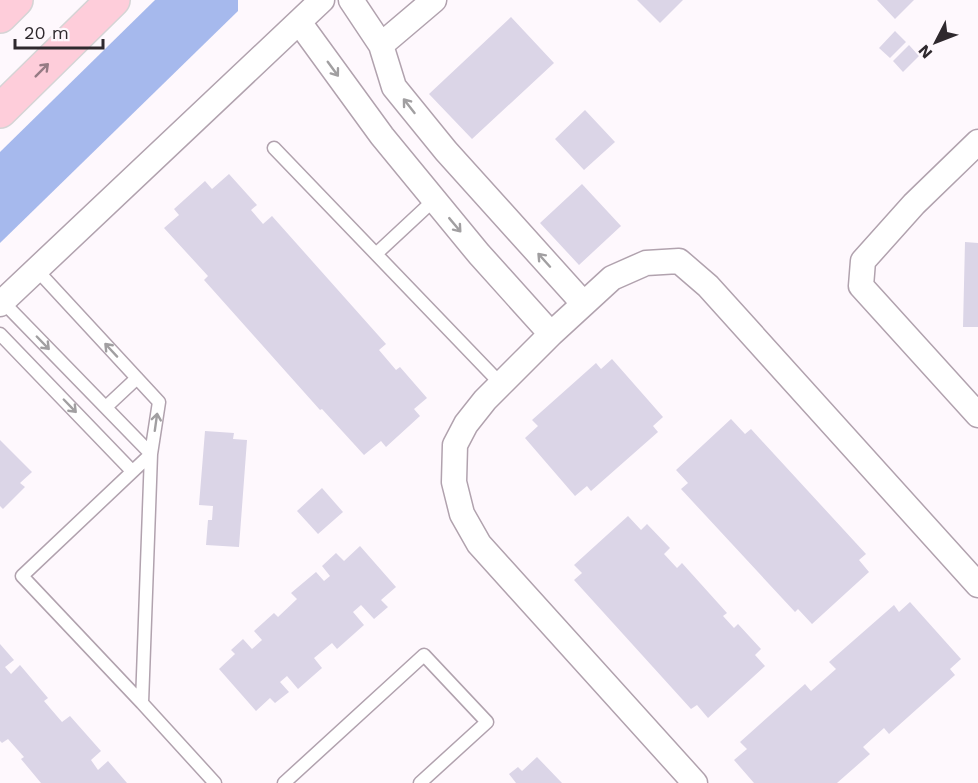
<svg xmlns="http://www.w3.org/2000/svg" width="978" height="783" viewBox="0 0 978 783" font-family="'Work Sans',sans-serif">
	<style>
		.water { fill: #a6b9ed }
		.building { fill: #dbd5e7 }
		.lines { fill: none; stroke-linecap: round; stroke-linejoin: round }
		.lane-casing { stroke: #b1a2ae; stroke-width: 15 }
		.street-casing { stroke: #b1a2ae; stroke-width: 27 }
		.primary-casing { stroke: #d5d4d5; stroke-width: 36 }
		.lane { stroke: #fff; stroke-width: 12 }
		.street { stroke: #fff; stroke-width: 24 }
		.primary { stroke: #fecdda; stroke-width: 33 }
		.oneway { stroke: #a19fa1 }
		.oneway2 { stroke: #967b84 }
	</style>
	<rect width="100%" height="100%" fill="#fef8fd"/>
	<path class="water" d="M 155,0 L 238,0 L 238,11 L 0,243 L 0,152 Z"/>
	<path class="building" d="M 637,0 L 683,0 L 660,23 Z
		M 877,0 L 914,0 L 895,19 Z
		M 511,17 L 554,63 L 472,139 L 429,94 Z
		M 895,31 L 906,42 L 890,58 L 879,48 Z
		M 909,45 L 919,56 L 903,72 L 893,61 Z
		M 585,110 L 615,142 L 584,170 L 555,139 Z
		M 229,174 L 257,205 L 251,210 L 263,224 L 272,216 L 386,344 L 379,350 L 396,370 L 400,367 L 427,398 L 414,409 L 420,416 L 386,447 L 381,441 L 364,455 L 322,409 L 320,410 L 204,280 L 208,276 L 164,228 L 179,215 L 174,209 L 205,181 L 212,189 Z
		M 582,184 L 621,226 L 579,265 L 540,223 Z
		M 965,242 L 978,243 L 978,327 L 963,327 Z
		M 612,359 L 663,417 L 653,426 L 658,432 L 591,491 L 587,486 L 575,496 L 525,438 L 538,426 L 532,420 L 596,363 L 601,369 Z
		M 731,419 L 745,434 L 751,429 L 866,554 L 859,560 L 869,572 L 812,624 L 798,609 L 795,612 L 681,489 L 688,483 L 676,470 Z
		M 205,431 L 234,433 L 233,439 L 247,440 L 239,547 L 206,545 L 208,520 L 212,520 L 213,506 L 199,505 Z
		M 0,440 L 32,472 L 20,483 L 25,487 L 3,509 L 0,506 Z
		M 322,488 L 343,512 L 318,534 L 297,511 Z
		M 628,516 L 641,530 L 647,524 L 670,548 L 664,554 L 677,568 L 682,563 L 727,613 L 723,616 L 734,628 L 738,624 L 761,649 L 755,655 L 765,666 L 708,718 L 697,705 L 691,709 L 574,580 L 582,573 L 574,565 Z
		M 360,546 L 396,587 L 381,600 L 388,607 L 374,619 L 361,605 L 353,612 L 364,625 L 337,649 L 332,643 L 314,658 L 322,668 L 298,689 L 287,676 L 280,682 L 289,692 L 275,703 L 270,698 L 256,711 L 219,669 L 235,654 L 231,650 L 243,639 L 252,649 L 262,640 L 254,631 L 274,613 L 278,617 L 297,599 L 291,593 L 316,572 L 324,581 L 330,576 L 322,566 L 336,553 L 344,561 Z
		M 910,602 L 961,659 L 950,669 L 955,675 L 889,734 L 884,728 L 863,747 L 870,754 L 837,783 L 754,783 L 734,760 L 747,749 L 740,742 L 805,684 L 811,691 L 836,669 L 829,662 L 894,605 L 899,612 Z
		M 0,644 L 14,660 L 5,667 L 11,674 L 20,665 L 48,698 L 44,701 L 62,722 L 70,716 L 101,751 L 91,760 L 98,770 L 108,761 L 127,783 L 41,783 L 21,759 L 24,757 L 8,739 L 2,743 L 0,741 Z
		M 537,757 L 562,783 L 516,783 L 509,774 L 518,767 L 522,771 Z"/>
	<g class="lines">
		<g class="lane-casing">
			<path id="lane" d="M 274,148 L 501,384
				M 376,254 L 434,200
				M 36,269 L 159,402 L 151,454 L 142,703 L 215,783
				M 2,301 L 151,454
				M 0,334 L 132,471
				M 106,407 L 137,378
				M 142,703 L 22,576 L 151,454
				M 284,783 L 424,655 L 487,722 L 420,783"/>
		</g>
		<g class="street-casing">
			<path id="street" d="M 351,0 L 381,45 L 394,87 L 446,151 L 583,303
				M 299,22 L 382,136 L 479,254 L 551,334
				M 381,45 L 434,0
				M 978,142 L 914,204 L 863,261 L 861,286 L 978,415
				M 0,304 L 322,0
				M 695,783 L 479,544 L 462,514 L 454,482 L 455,445 L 466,424 L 485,400 L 551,334 L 612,278 L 646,263 L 679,261 L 708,286 L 978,585"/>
		</g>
		<g class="primary-casing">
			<path id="primary" d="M 0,16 L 16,0
				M 0,111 L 113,0"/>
		</g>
		<use href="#lane" class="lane"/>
		<use href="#street" class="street"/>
		<use href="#primary" class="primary"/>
	</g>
	<defs><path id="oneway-shaft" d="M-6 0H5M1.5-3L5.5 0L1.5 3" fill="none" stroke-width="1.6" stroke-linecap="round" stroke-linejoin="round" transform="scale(1.5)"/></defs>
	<g class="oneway">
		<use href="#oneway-shaft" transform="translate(333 69) rotate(54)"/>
		<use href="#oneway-shaft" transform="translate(409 106) rotate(-128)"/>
		<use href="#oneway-shaft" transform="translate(455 225) rotate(50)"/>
		<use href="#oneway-shaft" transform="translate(544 260) rotate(-132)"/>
		<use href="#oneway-shaft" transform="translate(43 343) rotate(46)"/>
		<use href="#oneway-shaft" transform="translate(111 350) rotate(-133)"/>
		<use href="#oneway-shaft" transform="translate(70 406) rotate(46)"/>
		<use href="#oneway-shaft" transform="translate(156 422) rotate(-82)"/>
	</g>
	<use class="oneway2" href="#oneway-shaft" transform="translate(42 70) rotate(-45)"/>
	<g transform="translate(936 42) rotate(228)" stroke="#fef8fd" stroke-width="4.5" paint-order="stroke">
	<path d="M0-4.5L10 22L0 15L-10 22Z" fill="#2f292e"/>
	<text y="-9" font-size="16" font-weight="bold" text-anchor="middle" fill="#2f292e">N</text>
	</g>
	<path d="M15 39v9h88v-9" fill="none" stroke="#2f292e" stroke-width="3"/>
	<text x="24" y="39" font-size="18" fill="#2f292e" stroke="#fef8fd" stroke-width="4.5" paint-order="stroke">20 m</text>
</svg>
